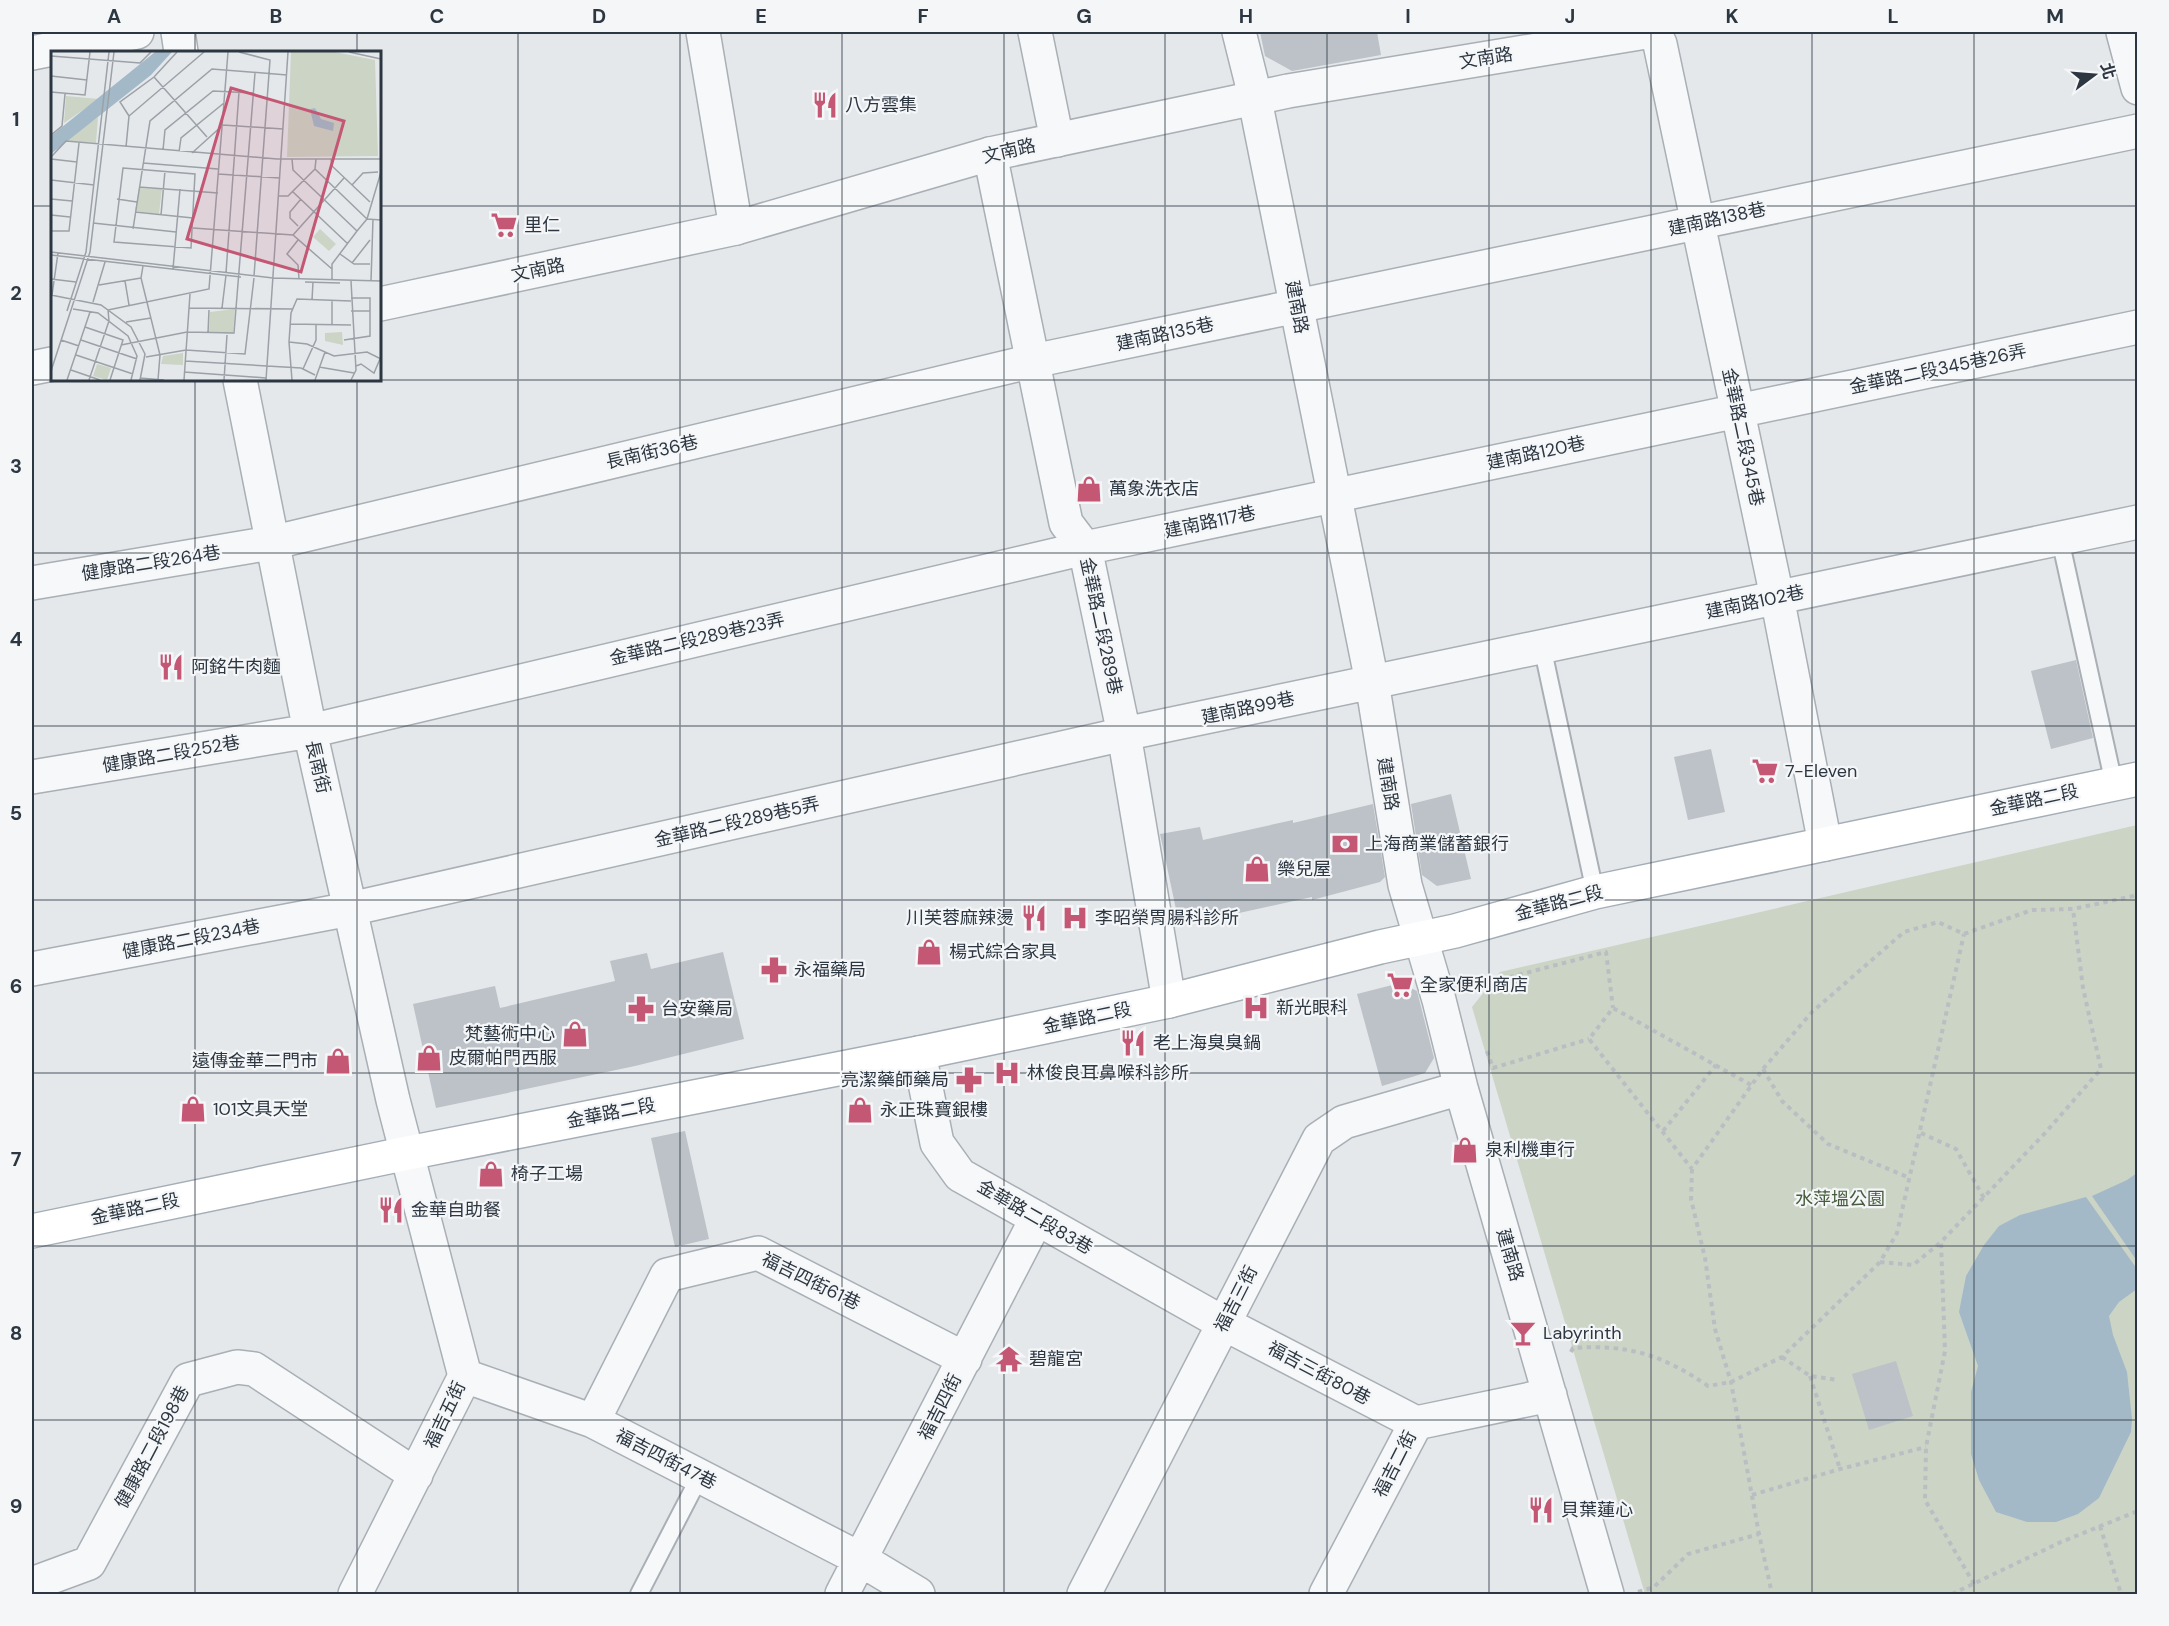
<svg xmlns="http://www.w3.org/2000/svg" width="2169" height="1626" viewBox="0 0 2169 1626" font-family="'DM Sans','Noto Sans TC',sans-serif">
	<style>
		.green { fill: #ccd4c6 }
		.water { fill: #a3b9c7 }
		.building { fill: #bcc2c7 }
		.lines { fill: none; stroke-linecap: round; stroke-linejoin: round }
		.service-casing { stroke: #a9afb5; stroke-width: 20 }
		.minor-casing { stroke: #a9afb5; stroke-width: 36 }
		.tertiary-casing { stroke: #a9afb5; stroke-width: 36 }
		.primary-casing { stroke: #a5aeb6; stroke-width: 36 }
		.path { stroke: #babec2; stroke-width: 4; stroke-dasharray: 4.5 4.5; stroke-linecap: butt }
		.service { stroke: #f7f8f9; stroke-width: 16 }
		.minor { stroke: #f7f8f9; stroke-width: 33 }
		.tertiary { stroke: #f7f8f9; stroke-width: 33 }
		.primary { stroke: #fff; stroke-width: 33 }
		.grid { fill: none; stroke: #2d3742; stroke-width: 1.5; stroke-opacity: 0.55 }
		.labels { text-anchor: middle; stroke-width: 4.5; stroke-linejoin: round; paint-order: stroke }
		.street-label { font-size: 18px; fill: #2d3742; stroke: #f4f6f8 }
		.poi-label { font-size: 18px; fill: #2d3742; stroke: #f4f6f8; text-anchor: start }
		.park-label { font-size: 18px; fill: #465c3c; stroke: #f4f6f8 }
		.inset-road { fill: none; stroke: #9ba1a7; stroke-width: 1.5 }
		.view { fill: #c35774; fill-opacity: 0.15; stroke: #c35774; stroke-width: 3 }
		.inset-edge { fill: none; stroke: #2d3742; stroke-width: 3 }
		.neatline { fill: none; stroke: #2d3742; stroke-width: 2 }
		.grid-label { font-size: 20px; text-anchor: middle; font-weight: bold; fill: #2d3742 }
	</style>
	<rect width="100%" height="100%" fill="#e4e8eb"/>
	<path class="green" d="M 2137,825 L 2137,1594 L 1645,1594 L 1472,1007 L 1500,972 Z"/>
	<path class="water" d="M 2137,1173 L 2137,1261 L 2092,1196 L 2127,1180 Z
		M 2086,1197 L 2137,1269 L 2137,1289 L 2119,1302 L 2109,1316 L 2113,1335 L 2127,1372 L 2132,1419 L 2131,1432 L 2099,1498 L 2078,1514 L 2056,1522 L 2027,1522 L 1996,1512 L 1979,1480 L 1971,1454 L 1971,1392 L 1978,1366 L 1959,1312 L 1966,1276 L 1984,1245 L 1999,1226 L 2020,1215 Z"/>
	<path class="building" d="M 1260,32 L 1377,32 L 1381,55 L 1292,71 L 1265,56 Z
		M 2076,660 L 2093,738 L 2051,749 L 2031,671 Z
		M 1711,749 L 1725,812 L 1688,820 L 1674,757 Z
		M 1451,794 L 1471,879 L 1437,886 L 1422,875 L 1411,804 Z
		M 1373,804 L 1385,877 L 1380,882 L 1312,900 L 1312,897 L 1221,917 L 1220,915 L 1196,922 L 1177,914 L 1160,834 L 1200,827 L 1203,840 L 1293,820 L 1293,823 Z
		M 723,952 L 744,1039 L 635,1066 L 436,1108 L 413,1004 L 495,986 L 500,1008 L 615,981 L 610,961 L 647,953 L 651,969 Z
		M 1400,983 L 1417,991 L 1434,1058 L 1425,1073 L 1382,1086 L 1357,994 Z
		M 685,1131 L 709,1239 L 675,1247 L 651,1138 Z
		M 1896,1361 L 1913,1416 L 1869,1430 L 1852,1374 Z"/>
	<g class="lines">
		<g class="service-casing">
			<path id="service" d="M 2060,539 L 2114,784
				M 1542,646 L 1595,892
				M 639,1594 L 700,1476"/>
		</g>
		<g class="minor-casing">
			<path id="minor" d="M 178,32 L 181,52
				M 703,32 L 736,228
				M 1035,32 L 1057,140
				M 1239,32 L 1251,80 L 1372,682 L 1405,885 L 1439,1000 L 1461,1088 L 1607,1594
				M 1654,32 L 1660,44 L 1777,597 L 1825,844
				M 2123,32 L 2138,88
				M 32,53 L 137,32
				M 990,154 L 1066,523 L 1085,548 L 1124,734 L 1169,1001
				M 240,380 L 310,731 L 350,909 L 393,1100 L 465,1376 L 355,1594
				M 32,583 L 271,543 L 1033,361 L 2138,131
				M 32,777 L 310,731 L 1085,548 L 2138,327
				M 32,969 L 350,909 L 1124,734 L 2138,522
				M 919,1053 L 937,1143 L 960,1175 L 1223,1323 L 1416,1423
				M 465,1376 L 593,1421 L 860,1559 L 918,1594
				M 593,1421 L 667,1275 L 758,1253 L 965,1359
				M 32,1584 L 89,1563 L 188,1380 L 237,1367 L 254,1369 L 416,1475
				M 842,1594 L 1037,1218
				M 1084,1594 L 1319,1139 L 1344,1122 L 1461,1088
				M 1326,1594 L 1416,1423 L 1550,1395"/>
		</g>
		<g class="tertiary-casing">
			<path id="tertiary" d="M 380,304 L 736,228 L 990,154 L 1288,91 L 1646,32
				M 32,368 L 52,364"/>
		</g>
		<g class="primary-casing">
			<path id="primary" d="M 32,1231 L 408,1153 L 919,1053 L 1169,1001 L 1380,947 L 1455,931 L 1595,892 L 2138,779"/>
		</g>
		<path class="path" d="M 1468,990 L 1468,988 L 1606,952 L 1613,1008
			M 1487,1051 L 1493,1068 L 1589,1039
			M 1763,1069 L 1782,1101 L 1828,1144 L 1910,1178
			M 1751,1085 L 1613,1008 L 1589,1039 L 1692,1169 L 1763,1069 L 1812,1012 L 1904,932 L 1938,922 L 1964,934 L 2032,910 L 2073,909 L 2138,895
			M 1663,1131 L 1716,1065
			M 1921,1133 L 1956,1149 L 1984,1198
			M 1692,1169 L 1691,1199 L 1705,1258 L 1715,1329 L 1731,1382 L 1759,1534 L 1772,1594
			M 1880,1262 L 1913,1265 L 1940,1243
			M 1571,1352 L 1573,1348 C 1628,1344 1663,1355 1708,1386 L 1731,1382 L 1782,1357 L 1880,1262 L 1897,1233 L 1964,934
			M 1782,1357 L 1810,1376 L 1838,1380
			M 1810,1376 L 1840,1469
			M 1752,1495 L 1840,1469 L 1926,1447
			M 2100,1526 L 2121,1594
			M 1974,1584 L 1925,1500 L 1926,1447 L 1945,1351 L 1941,1242 L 2046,1132 L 2101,1069 L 2083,988 L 2073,909
			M 1638,1592 L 1654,1587 L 1688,1554 L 1759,1534
			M 1952,1594 L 2061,1542 L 2138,1511"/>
		<use href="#service" class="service"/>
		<use href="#minor" class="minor"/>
		<use href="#tertiary" class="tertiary"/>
		<use href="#primary" class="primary"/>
	</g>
	<path class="grid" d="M 195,32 L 195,52M 357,32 L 357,52M 518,32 L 518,1594M 680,32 L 680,1594M 842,32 L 842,1594M 1004,32 L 1004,1594M 1165,32 L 1165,1594M 1327,32 L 1327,1594M 1489,32 L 1489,1594M 1651,32 L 1651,1594M 1812,32 L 1812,1594M 1974,32 L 1974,1594M 32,206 L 52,206M 380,206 L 2138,206M 32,380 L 2138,380M 195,380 L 195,1594M 357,380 L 357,1594M 32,553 L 2138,553M 32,726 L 2138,726M 32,900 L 2138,900M 32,1073 L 2138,1073M 32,1246 L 2138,1246M 32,1420 L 2138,1420"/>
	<defs>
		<g id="restaurant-bare" transform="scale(2.07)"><path d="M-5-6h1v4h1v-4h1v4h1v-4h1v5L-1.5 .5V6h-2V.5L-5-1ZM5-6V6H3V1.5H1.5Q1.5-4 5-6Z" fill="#c35774" stroke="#f4f6f8" stroke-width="2.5" paint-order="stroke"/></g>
		<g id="supermarket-bare" transform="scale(2.07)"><path d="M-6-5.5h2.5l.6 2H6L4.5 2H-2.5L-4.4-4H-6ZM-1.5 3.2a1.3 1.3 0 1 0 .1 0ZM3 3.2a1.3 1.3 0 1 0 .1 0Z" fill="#c35774" stroke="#f4f6f8" stroke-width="2.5" paint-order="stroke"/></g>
		<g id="shop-bare" transform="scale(2.07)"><path d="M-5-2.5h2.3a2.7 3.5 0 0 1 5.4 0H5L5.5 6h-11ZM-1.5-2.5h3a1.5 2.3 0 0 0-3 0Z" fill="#c35774" stroke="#f4f6f8" stroke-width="2.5" paint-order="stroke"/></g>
		<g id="bank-bare" transform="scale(2.07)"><path d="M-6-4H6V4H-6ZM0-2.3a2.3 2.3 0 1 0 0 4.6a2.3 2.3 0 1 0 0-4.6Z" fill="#c35774" stroke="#f4f6f8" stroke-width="2.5" paint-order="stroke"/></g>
		<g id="hospital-bare" transform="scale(2.07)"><path d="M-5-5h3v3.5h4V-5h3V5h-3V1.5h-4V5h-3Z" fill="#c35774" stroke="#f4f6f8" stroke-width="2.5" paint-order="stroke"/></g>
		<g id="pharmacy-bare" transform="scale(2.07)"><path d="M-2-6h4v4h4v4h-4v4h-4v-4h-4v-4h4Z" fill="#c35774" stroke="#f4f6f8" stroke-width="2.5" paint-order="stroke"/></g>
		<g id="bar-bare" transform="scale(2.07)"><path d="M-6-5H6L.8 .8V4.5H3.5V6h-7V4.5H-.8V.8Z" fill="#c35774" stroke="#f4f6f8" stroke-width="2.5" paint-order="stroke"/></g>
		<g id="temple-bare" transform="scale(2.07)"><path d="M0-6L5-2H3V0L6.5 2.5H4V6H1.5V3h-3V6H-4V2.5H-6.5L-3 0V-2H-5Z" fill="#c35774" stroke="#f4f6f8" stroke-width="2.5" paint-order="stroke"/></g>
	</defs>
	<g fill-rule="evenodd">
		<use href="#restaurant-bare" x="825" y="105"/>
		<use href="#supermarket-bare" x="504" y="225"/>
		<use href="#shop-bare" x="1089" y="489"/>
		<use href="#restaurant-bare" x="171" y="667"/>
		<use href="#supermarket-bare" x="1765" y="771"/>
		<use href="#bank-bare" x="1345" y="844"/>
		<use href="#shop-bare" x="1257" y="869"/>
		<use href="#restaurant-bare" x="1034" y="918"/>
		<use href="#hospital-bare" x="1075" y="918"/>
		<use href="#shop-bare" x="929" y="952"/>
		<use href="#pharmacy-bare" x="774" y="970"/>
		<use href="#supermarket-bare" x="1400" y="985"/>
		<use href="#hospital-bare" x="1256" y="1008"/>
		<use href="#pharmacy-bare" x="641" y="1009"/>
		<use href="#shop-bare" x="575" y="1034"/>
		<use href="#restaurant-bare" x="1133" y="1043"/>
		<use href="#shop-bare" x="429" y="1058"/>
		<use href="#shop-bare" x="338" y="1061"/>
		<use href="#hospital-bare" x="1007" y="1073"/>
		<use href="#pharmacy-bare" x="969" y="1080"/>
		<use href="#shop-bare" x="193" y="1109"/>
		<use href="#shop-bare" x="860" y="1110"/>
		<use href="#shop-bare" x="1465" y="1150"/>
		<use href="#shop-bare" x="491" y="1174"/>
		<use href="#restaurant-bare" x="391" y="1210"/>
		<use href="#bar-bare" x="1523" y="1333"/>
		<use href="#temple-bare" x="1009" y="1359"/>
		<use href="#restaurant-bare" x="1541" y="1510"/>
	</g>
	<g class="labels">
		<g class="street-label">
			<text transform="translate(1486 58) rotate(-9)" y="6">文南路</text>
			<text transform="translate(1009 151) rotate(-13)" y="6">文南路</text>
			<text transform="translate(1717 219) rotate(-12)" y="6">建南路138巷</text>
			<text transform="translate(538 270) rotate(-12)" y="6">文南路</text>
			<text transform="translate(1297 307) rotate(79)" y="6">建南路</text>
			<text transform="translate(1165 334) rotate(-12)" y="6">建南路135巷</text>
			<text transform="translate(1938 369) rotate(-12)" y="6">金華路二段345巷26弄</text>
			<text transform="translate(1743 437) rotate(78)" y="6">金華路二段345巷</text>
			<text transform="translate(652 452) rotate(-13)" y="6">長南街36巷</text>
			<text transform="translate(1536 453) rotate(-12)" y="6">建南路120巷</text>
			<text transform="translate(1210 522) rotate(-12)" y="6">建南路117巷</text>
			<text transform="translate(151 563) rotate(-9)" y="6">健康路二段264巷</text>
			<text transform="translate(1755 602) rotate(-12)" y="6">建南路102巷</text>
			<text transform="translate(1101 626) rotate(78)" y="6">金華路二段289巷</text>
			<text transform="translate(697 639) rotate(-13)" y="6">金華路二段289巷23弄</text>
			<text transform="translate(1248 708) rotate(-12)" y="6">建南路99巷</text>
			<text transform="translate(171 754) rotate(-10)" y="6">健康路二段252巷</text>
			<text transform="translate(318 767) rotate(77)" y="6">長南街</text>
			<text transform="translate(1388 784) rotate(81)" y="6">建南路</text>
			<text transform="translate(2034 800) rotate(-12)" y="6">金華路二段</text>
			<text transform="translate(737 822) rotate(-13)" y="6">金華路二段289巷5弄</text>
			<text transform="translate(1559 903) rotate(-15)" y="6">金華路二段</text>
			<text transform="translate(191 939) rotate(-11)" y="6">健康路二段234巷</text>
			<text transform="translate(1087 1018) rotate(-12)" y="6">金華路二段</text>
			<text transform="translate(611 1113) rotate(-11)" y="6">金華路二段</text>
			<text transform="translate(135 1209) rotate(-12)" y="6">金華路二段</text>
			<text transform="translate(1035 1217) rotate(30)" y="6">金華路二段83巷</text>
			<text transform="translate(1510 1255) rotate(74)" y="6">建南路</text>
			<text transform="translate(811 1281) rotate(26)" y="6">福吉四街61巷</text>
			<text transform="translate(1236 1299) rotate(-63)" y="6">福吉三街</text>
			<text transform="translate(1319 1373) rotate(28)" y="6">福吉三街80巷</text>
			<text transform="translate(940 1407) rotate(-63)" y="6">福吉四街</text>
			<text transform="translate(445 1415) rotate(-65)" y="6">福吉五街</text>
			<text transform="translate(152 1447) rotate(-62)" y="6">健康路二段198巷</text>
			<text transform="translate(666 1459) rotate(27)" y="6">福吉四街47巷</text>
			<text transform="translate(1395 1464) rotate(-63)" y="6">福吉二街</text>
		</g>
		<g class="poi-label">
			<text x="845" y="111">八方雲集</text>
			<text x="524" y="231">里仁</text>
			<text x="1109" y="495">萬象洗衣店</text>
			<text x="191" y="673">阿銘牛肉麵</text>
			<text x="1785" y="777">7-Eleven</text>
			<text x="1365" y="850">上海商業儲蓄銀行</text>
			<text x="1277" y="875">樂兒屋</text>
			<text x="1014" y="924" text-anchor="end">川芙蓉麻辣燙</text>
			<text x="1095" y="924">李昭榮胃腸科診所</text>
			<text x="949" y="958">楊式綜合家具</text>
			<text x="794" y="976">永福藥局</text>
			<text x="1420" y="991">全家便利商店</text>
			<text x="1276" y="1014">新光眼科</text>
			<text x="661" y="1015">台安藥局</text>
			<text x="555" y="1040" text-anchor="end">梵藝術中心</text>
			<text x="1153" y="1049">老上海臭臭鍋</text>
			<text x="449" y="1064">皮爾帕門西服</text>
			<text x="318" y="1067" text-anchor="end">遠傳金華二門市</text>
			<text x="1027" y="1079">林俊良耳鼻喉科診所</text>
			<text x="949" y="1086" text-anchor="end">亮潔藥師藥局</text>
			<text x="213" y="1115">101文具天堂</text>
			<text x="880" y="1116">永正珠寶銀樓</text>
			<text x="1485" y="1156">泉利機車行</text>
			<text x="511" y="1180">椅子工場</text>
			<text x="411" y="1216">金華自助餐</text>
			<text x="1543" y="1339">Labyrinth</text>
			<text x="1029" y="1365">碧龍宮</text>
			<text x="1561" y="1516">貝葉蓮心</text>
		</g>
		<g class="park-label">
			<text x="1840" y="1205">水萍塭公園</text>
		</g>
	</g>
	<g transform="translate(51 51)">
		<rect width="330" height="330" fill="#e4e8eb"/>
		<path d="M 240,1 L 284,1 L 324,9 L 327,105 L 236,106 ZM 15,45 L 48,48 L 13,72 ZM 47,66 L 45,92 L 16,90 L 20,85 ZM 88,137 L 111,138 L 108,163 L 84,160 ZM 269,178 L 285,193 L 278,200 L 262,186 ZM 184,258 L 182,283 L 158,281 L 159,261 ZM 291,281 L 292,294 L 274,290 L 274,282 ZM 132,302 L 132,314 L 110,313 L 112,305 ZM 46,313 L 60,317 L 56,329 L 42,325 Z" fill="#ccd4c6"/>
		<path d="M 104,1 L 121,1 L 100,24 L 0,103 L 0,85 ZM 264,57 L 270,68 L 283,72 L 282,80 L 263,75 L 259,58 Z" fill="#a3b9c7"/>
		<path class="inset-road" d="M 188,1 L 219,9 L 203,225M 298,1 L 330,8M 0,5 L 89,12 L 100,1M 0,25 L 36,29M 103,26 L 156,86M 0,41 L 34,44 L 39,1M 78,65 L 69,51 L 103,26 L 126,1M 0,84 L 11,75 L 14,43M 75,96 L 78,65 L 153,1M 112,99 L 114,79 L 162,40 L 202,42M 128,101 L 130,87 L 173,52M 141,102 L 172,74 L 232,78M 0,106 L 15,90 L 226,108 L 330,108M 0,108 L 26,111M 241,108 L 242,119 L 306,180M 265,108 L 264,118 L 316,168M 280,108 L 281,115 L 319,151M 92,112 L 167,118M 72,117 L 144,123 L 140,197 L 63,191 ZM 167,123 L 229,127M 0,129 L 43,134M 301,134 L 312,122 L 327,121M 88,136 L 167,142M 242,141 L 297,193M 228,145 L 237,145 L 264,118M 0,148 L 21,150M 66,148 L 86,151M 84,161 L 142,167M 0,164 L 19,166M 110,164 L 114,120M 316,168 L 330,121M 42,172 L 125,181M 247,175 L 239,167 L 239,161 L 250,148M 142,177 L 242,184 L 281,218M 82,178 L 99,70 L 161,18 L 236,24M 0,180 L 18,180 L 28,92M 242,184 L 293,127M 247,189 L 236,203 L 247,214 L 248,228M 0,201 L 222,227 L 330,230M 289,203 L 303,213 L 319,213M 0,204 L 190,226M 301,212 L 319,189M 92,215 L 90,227 L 109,304 L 107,329M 122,218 L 129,138M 175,222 L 188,41M 0,228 L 25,231M 281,228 L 281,213 L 306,180 L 316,168 L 330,169M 74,230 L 78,254M 320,230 L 322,168M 254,231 L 289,232M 48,234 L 90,227M 0,244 L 50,254 L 80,276 L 94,303 L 89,329M 1,244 L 7,202M 261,249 L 262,231M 42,251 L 54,211M 138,257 L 242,258M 171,257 L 175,224M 22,258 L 47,262 L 77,285 L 86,305 L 80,329M 57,259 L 158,238 L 177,1M 16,260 L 35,201 L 58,1M 300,260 L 319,260M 75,271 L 100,267M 239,273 L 300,274M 281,274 L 281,249M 34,276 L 72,289 L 59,329M 157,282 L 158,259M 10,289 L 28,295M 30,289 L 86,308M 293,289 L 319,285 L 319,247 L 300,247M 238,291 L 256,293 L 283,305 L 316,301 L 330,308M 70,294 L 136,281 L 183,282 L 204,22M 25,304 L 82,323M 95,306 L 135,299 L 194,303 L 203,227M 134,310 L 250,317 L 264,324M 305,315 L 310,313 L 323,322 L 329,308M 268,316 L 303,322M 252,318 L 265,289 L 265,274M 20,319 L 49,329M 0,320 L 39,201 L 63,1M 133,321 L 215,327M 89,327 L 113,329M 16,329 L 39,261M 38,329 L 58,270 L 57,259M 133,329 L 139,243M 173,329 L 176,284M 215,329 L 237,1M 241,329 L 238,291 L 240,262 L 246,248 L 300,250M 264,329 L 274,301M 300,329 L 305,319 L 300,230"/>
		<path class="view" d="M 180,37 L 293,70 L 250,221 L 136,188 Z"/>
		<rect width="330" height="330" class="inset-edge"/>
	</g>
	<rect width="2169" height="1626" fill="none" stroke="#f4f6f8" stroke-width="66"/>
	<g transform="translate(2094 75) rotate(74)" stroke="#f4f6f8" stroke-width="4.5" paint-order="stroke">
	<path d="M0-4.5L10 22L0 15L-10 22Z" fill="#2d3742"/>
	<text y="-9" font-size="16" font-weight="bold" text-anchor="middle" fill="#2d3742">北</text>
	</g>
	<rect x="33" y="33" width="2103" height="1560" class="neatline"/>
	<g class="grid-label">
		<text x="114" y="23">A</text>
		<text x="276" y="23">B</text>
		<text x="437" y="23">C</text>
		<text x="599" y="23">D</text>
		<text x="761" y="23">E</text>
		<text x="923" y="23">F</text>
		<text x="1084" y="23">G</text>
		<text x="1246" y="23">H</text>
		<text x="1408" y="23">I</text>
		<text x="1570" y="23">J</text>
		<text x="1732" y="23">K</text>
		<text x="1893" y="23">L</text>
		<text x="2055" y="23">M</text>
		<text x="16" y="126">1</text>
		<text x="16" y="300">2</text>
		<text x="16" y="473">3</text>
		<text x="16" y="646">4</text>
		<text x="16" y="820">5</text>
		<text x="16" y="993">6</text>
		<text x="16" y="1166">7</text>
		<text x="16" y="1340">8</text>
		<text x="16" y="1513">9</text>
	</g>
</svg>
